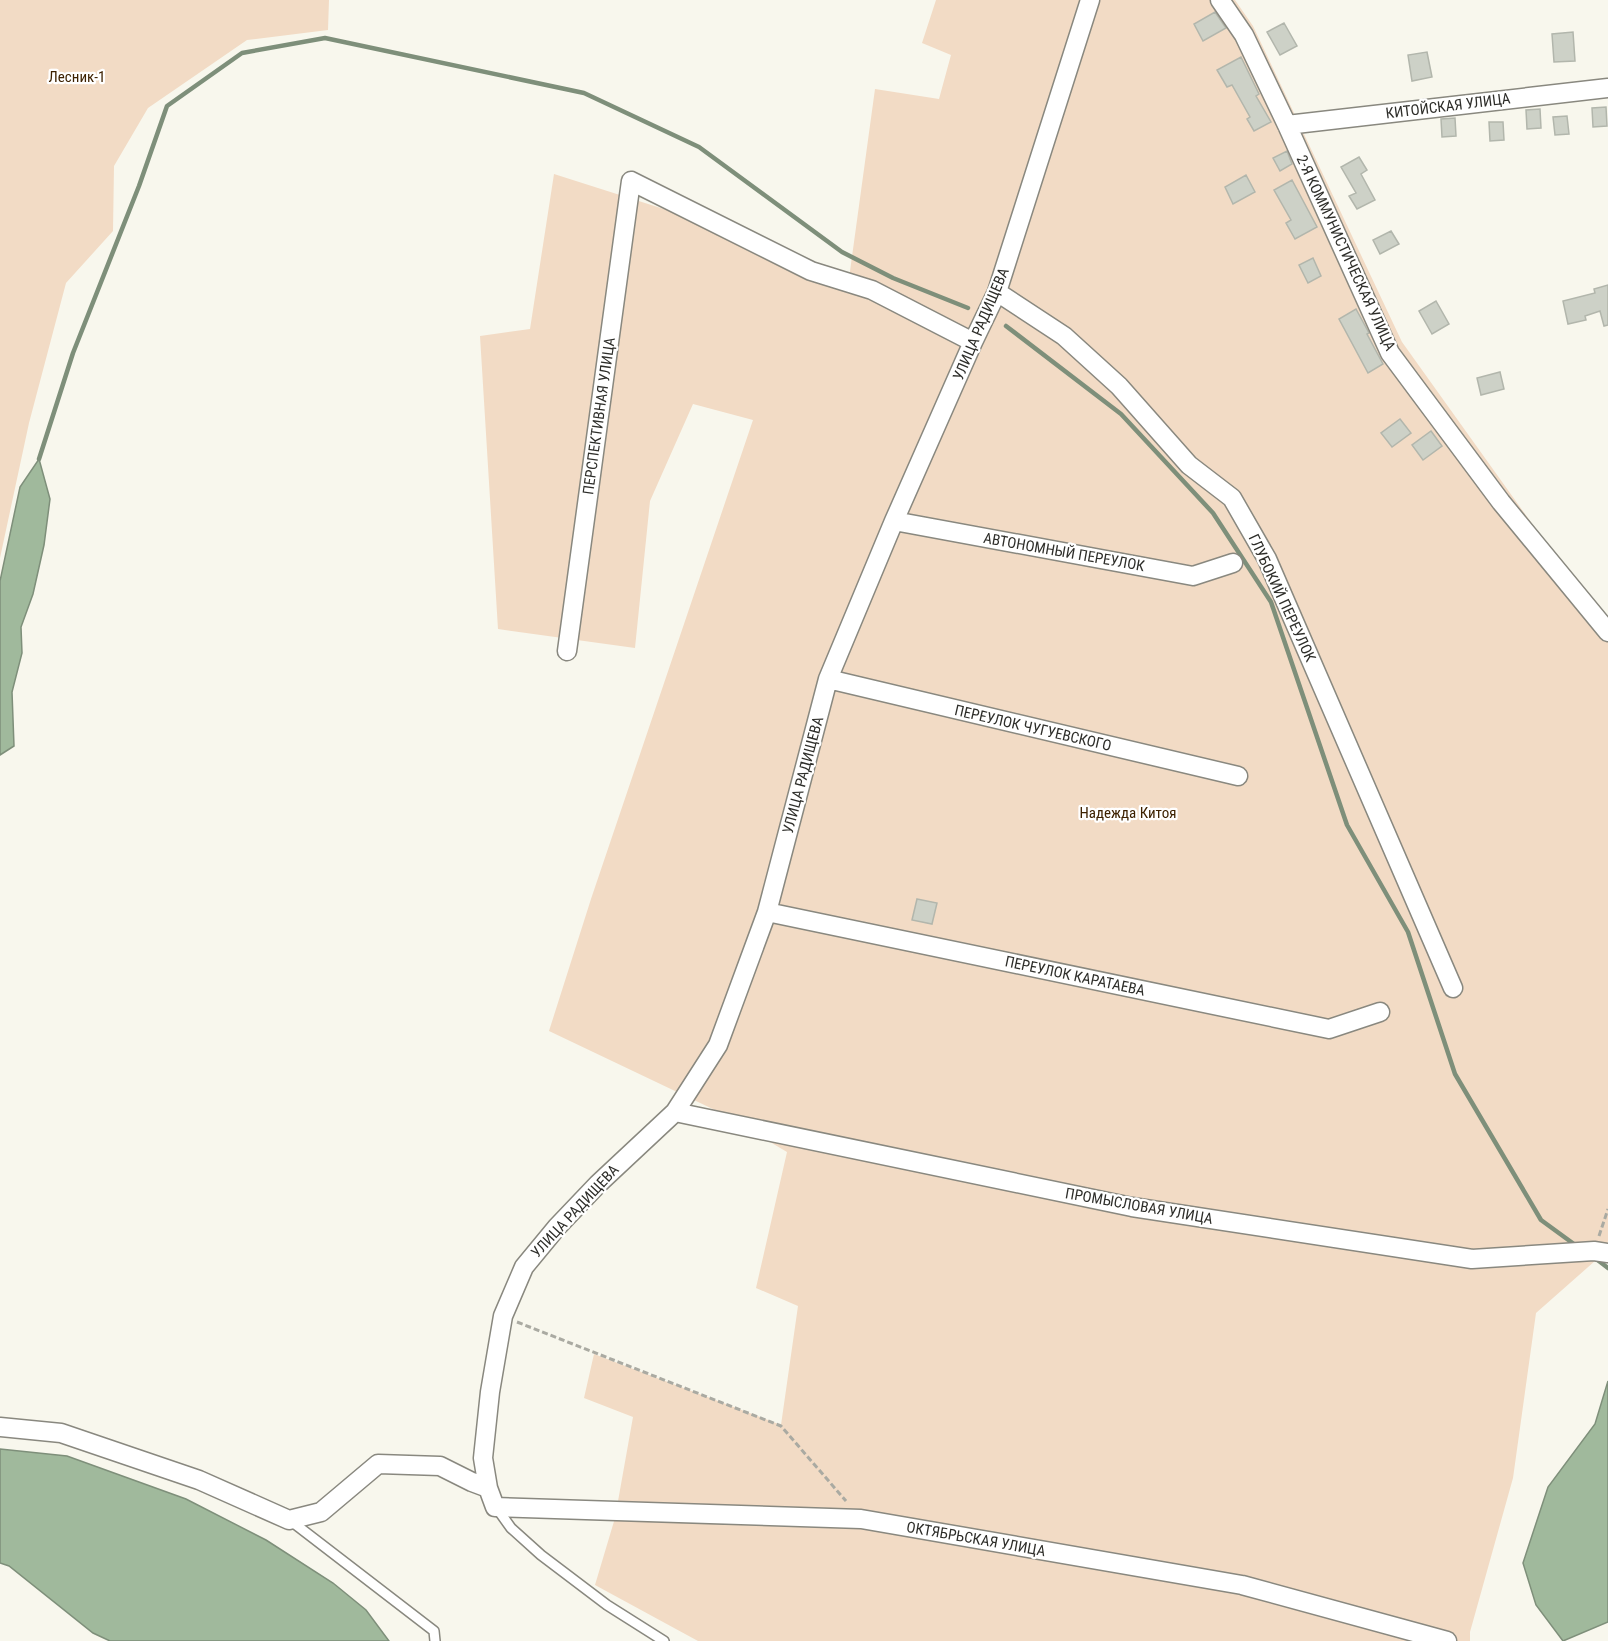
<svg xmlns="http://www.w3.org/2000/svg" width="1608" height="1641" viewBox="0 0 1608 1641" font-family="'Roboto Condensed',sans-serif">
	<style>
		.green { fill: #f2dbc5 }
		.water { fill: #a0b99c; stroke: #7e8f7a; stroke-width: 1.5 }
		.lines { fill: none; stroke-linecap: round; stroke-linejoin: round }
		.stream { stroke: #7e8f7a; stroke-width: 4.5 }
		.building { fill: #cdd1c7; stroke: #b2b6ac; stroke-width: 1.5 }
		.service-casing { stroke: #89887f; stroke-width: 12 }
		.minor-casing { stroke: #89887f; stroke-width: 21 }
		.path { stroke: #aaaaa2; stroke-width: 3; stroke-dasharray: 6 3; stroke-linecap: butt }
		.service { stroke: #fff; stroke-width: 9 }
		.minor { stroke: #fff; stroke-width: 18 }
		.labels { text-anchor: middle; stroke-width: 4.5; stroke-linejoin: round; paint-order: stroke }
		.park-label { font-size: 15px; fill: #3d2100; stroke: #fff }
		.street-label { font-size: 15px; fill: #2e2e2a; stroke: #fff }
	</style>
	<rect width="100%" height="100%" fill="#f8f7ed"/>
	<path class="green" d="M 0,0 L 329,0 L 328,30 L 247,40 L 148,108 L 114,166 L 113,231 L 66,283 L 29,423 L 0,558 Z
		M 936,0 L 1235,0 L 1253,26 L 1402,342 L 1608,630 L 1608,1241 L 1604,1253 L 1536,1313 L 1513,1478 L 1470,1632 L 1470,1641 L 698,1641 L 595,1585 L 615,1518 L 633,1417 L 584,1398 L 594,1354 L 781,1425 L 798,1306 L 756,1288 L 787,1152 L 717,1111 L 549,1031 L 591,899 L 753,420 L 693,404 L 650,501 L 635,648 L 498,629 L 480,336 L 530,329 L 554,174 L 714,225 L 847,293 L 875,89 L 939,99 L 951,55 L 922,43 Z"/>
	<path class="water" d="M 39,459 L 50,499 L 44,545 L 33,594 L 21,627 L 22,653 L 12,692 L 14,746 L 0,755 L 0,581 L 20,487 Z
		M 1608,1381 L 1608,1622 L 1563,1641 L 1536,1605 L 1523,1563 L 1548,1487 L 1595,1424 Z
		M 0,1449 L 67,1456 L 186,1499 L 266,1540 L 333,1583 L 366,1610 L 389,1641 L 110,1641 L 93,1633 L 9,1566 L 0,1563 Z"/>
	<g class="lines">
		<path class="stream" d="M 1006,326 L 1121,414 L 1213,513 L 1271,602 L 1347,825 L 1408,932 L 1455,1074 L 1541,1220 L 1578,1247
			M 39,459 L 73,353 L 139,186 L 167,106 L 242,53 L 325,38 L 584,93 L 699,147 L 842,252 L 893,278 L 968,308
			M 1595,1258 L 1608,1268"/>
	</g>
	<path class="building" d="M 1215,12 L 1226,28 L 1203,41 L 1194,24 Z
		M 1284,23 L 1297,46 L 1280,55 L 1267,32 Z
		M 1573,32 L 1575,61 L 1554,62 L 1552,34 Z
		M 1427,52 L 1432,77 L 1412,81 L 1408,55 Z
		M 1241,57 L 1259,94 L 1256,96 L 1271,122 L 1254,131 L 1247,119 L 1250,117 L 1232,85 L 1227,87 L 1217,70 Z
		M 1606,107 L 1607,126 L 1593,127 L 1592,108 Z
		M 1540,109 L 1541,128 L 1527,129 L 1526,110 Z
		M 1567,116 L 1569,134 L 1555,135 L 1553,117 Z
		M 1455,118 L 1456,136 L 1442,137 L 1441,119 Z
		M 1489,122 L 1503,122 L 1504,140 L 1490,141 Z
		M 1287,151 L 1292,164 L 1280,171 L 1273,158 Z
		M 1359,157 L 1367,170 L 1361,174 L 1375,200 L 1357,209 L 1349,196 L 1356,193 L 1341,167 Z
		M 1246,175 L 1255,192 L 1233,204 L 1225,187 Z
		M 1292,180 L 1317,227 L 1295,239 L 1286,223 L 1291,220 L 1274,190 Z
		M 1391,231 L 1399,244 L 1380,254 L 1373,240 Z
		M 1313,258 L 1321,276 L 1308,283 L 1299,265 Z
		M 1608,285 L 1608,325 L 1604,326 L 1600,311 L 1585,316 L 1586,320 L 1568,324 L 1563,301 L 1595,293 L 1594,289 Z
		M 1436,301 L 1449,324 L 1432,334 L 1419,311 Z
		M 1356,309 L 1369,333 L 1367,334 L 1383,364 L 1368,373 L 1339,319 Z
		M 1500,372 L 1504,389 L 1481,395 L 1477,378 Z
		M 1400,419 L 1411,433 L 1392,447 L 1381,433 Z
		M 1431,431 L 1442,446 L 1423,460 L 1412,445 Z
		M 917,899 L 937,903 L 932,924 L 912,920 Z"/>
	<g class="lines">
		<g class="service-casing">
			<path id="service" d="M 496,1507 L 511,1528 L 541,1555 L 607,1605 L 664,1641
				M 291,1521 L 434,1631 L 435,1641"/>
		</g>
		<g class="minor-casing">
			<path id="minor" d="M 1090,0 L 997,292 L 973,342 L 894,521 L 828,679 L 767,912 L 718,1045 L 675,1112 L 598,1184 L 557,1227 L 524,1267 L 503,1316 L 490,1392 L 483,1458 L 488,1488 L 495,1507 L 861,1519 L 1242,1585 L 1447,1641
				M 1220,0 L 1244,35 L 1287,125 L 1390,353 L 1501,502 L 1608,632
				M 1287,125 L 1608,88
				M 997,292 L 1064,336 L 1119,386 L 1189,465 L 1232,498 L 1267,559 L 1453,988
				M 894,521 L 1193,576 L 1233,563
				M 567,651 L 631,181 L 811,271 L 872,290 L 973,342
				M 828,679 L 1238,776
				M 767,912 L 1329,1029 L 1380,1012
				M 675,1112 L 1132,1207 L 1472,1259 L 1594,1251 L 1608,1253
				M 0,1427 L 61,1433 L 199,1480 L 289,1520 L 321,1512 L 378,1464 L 440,1466 L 472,1482 L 488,1488"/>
		</g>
		<path class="path" d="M 1599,1236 L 1608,1209
			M 517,1322 L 781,1426 L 846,1501"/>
		<use href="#service" class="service"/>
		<use href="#minor" class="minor"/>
	</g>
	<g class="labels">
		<g class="park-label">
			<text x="77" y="82">Лесник-1</text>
			<text x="1128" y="818">Надежда Китоя</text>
		</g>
		<g class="street-label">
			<text transform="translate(1448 106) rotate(-7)" y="5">КИТОЙСКАЯ УЛИЦА</text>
			<text transform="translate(1346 253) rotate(65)" y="5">2-Я КОММУНИСТИЧЕСКАЯ УЛИЦА</text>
			<text transform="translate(981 324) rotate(-67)" y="5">УЛИЦА РАДИЩЕВА</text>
			<text transform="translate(599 416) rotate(-82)" y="5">ПЕРСПЕКТИВНАЯ УЛИЦА</text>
			<text transform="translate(1064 552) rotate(10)" y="5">АВТОНОМНЫЙ ПЕРЕУЛОК</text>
			<text transform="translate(1282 598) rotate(65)" y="5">ГЛУБОКИЙ ПЕРЕУЛОК</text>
			<text transform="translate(1033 728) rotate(13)" y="5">ПЕРЕУЛОК ЧУГУЕВСКОГО</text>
			<text transform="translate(803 775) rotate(-75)" y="5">УЛИЦА РАДИЩЕВА</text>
			<text transform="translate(1075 976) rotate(12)" y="5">ПЕРЕУЛОК КАРАТАЕВА</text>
			<text transform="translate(1139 1206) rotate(10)" y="5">ПРОМЫСЛОВАЯ УЛИЦА</text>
			<text transform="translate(575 1211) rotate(-47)" y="5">УЛИЦА РАДИЩЕВА</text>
			<text transform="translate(976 1539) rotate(10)" y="5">ОКТЯБРЬСКАЯ УЛИЦА</text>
		</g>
	</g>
</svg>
